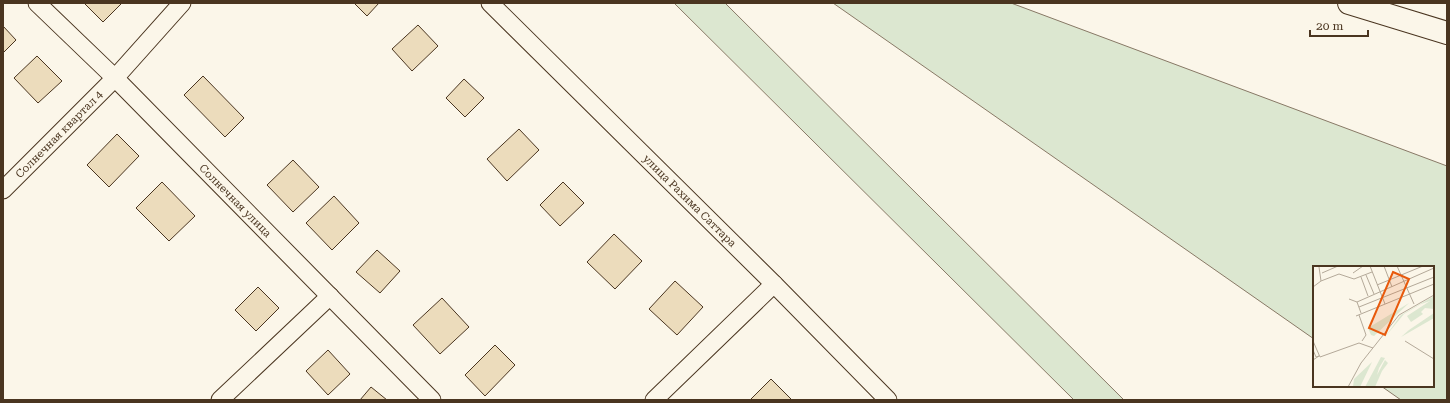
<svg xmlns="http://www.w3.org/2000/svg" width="1450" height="403" viewBox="0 0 1450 403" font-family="'Roboto Serif',serif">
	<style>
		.green { fill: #dce7d0; stroke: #887966 }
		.building { fill: #ecdcbc; stroke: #4a3520 }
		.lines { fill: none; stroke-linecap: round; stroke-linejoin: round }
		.street-casing { stroke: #4a3520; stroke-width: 19 }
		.secondary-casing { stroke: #4a3520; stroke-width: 24 }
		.street { stroke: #fbf6e9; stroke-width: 17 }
		.secondary { stroke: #fbf6e9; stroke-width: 22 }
		.labels { text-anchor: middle; stroke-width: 3; stroke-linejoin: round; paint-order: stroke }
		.street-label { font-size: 11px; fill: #4a3520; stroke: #fbf6e9 }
		.inset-road { fill: none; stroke: #b4a999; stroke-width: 1 }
		.view { fill: #e8590c; fill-opacity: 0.15; stroke: #e8590c; stroke-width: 2 }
		.inset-edge { fill: none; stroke: #4a3520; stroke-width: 2 }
	</style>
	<rect width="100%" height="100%" fill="#fbf6e9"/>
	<path class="green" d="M 674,3 L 725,3 L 1124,400 L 1074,400 Z
		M 833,3 L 1011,3 L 1447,166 L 1447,400 L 1401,400 L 1381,386 L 1433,386 L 1433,267 L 1314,267 L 1314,339 Z"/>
	<path class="building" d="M 84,3 L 122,3 L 103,22 Z
		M 354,3 L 379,3 L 367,16 Z
		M 418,25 L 438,46 L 412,71 L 392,49 Z
		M 3,26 L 16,40 L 3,53 Z
		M 37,56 L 62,81 L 38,103 L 14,78 Z
		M 203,76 L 244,118 L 225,137 L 184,95 Z
		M 464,79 L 484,98 L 465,117 L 446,98 Z
		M 519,129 L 539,150 L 507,181 L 487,159 Z
		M 117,134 L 139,156 L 109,187 L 87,165 Z
		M 293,160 L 319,187 L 293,212 L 267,185 Z
		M 162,182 L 195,216 L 169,241 L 136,208 Z
		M 563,182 L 584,203 L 560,226 L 540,205 Z
		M 334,196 L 359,223 L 332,250 L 306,223 Z
		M 614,234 L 642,261 L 615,289 L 587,262 Z
		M 377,250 L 400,271 L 380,293 L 356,272 Z
		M 675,281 L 703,307 L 677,335 L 649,309 Z
		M 258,287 L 279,308 L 256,331 L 235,310 Z
		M 442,298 L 469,327 L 440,354 L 413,325 Z
		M 495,345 L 515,365 L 485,396 L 465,375 Z
		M 328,350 L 350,374 L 328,395 L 306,371 Z
		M 771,379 L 792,400 L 750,400 Z
		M 371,387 L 387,400 L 360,400 Z"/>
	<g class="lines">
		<g class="street-casing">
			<g id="street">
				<path id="s1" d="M 37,3 L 115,78 L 432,400"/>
				<path id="s2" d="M 490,3 L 774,284 L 888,400"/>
				<path id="s3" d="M 3,190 L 115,78 L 182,3"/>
				<path d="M 220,400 L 330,296"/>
				<path d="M 654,400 L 774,284"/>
			</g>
		</g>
		<g class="secondary-casing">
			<path id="secondary" d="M 1349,3 L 1447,33"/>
		</g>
		<use href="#street" class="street"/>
		<use href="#secondary" class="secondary"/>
	</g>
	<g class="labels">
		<g class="street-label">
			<text dy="4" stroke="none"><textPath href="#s3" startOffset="79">Солнечная квартал 4</textPath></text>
			<text dy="4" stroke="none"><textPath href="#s1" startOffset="280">Солнечная улица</textPath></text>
			<text dy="4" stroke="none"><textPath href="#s2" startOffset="281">улица Рахима Саттара</textPath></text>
		</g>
	</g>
	<g transform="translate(1313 266)">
		<rect width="121" height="121" fill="#fbf6e9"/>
		<path d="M 121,30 L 121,43 L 112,42 L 108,46 L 110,48 L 98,56 L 94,50 L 117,35 L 108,38 L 91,48 L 72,71 L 88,49 ZM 96,37 L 61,70 L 58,69 L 55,62 ZM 121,47 L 121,52 L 88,71 L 96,64 ZM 68,91 L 72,92 L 66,102 L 64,109 L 72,94 L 75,97 L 69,105 L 62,121 L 52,121 ZM 59,96 L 47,121 L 40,121 L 41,113 Z" fill="#dce7d0"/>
		<path class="inset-road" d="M 57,0 L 72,38M 71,0 L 79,21M 84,0 L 101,38M 6,1 L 8,15M 9,7 L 25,0M 40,7 L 50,0M 53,9 L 61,28M 48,11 L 55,30M 64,19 L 110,0M 0,31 L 0,21 L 8,15 L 26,8 L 41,13 L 59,6M 36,33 L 44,36 L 48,47M 44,36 L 121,2M 46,41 L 121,11M 46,49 L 53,69 L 49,75M 43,50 L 121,18M 0,75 L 7,91 L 46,77 L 60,82M 92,75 L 121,93M 0,84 L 3,91 L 6,90 L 0,94M 35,121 L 48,97 L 86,49 L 121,29"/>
		<path class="view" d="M 80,6 L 96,13 L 72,69 L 56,62 Z"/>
		<rect width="121" height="121" class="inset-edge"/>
	</g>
	<rect width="1450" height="403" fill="none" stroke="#4a3520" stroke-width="8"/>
	<path d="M1310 30v6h58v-6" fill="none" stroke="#4a3520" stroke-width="2"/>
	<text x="1316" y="30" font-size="12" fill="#4a3520" stroke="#fbf6e9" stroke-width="3" paint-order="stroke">20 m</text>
</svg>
